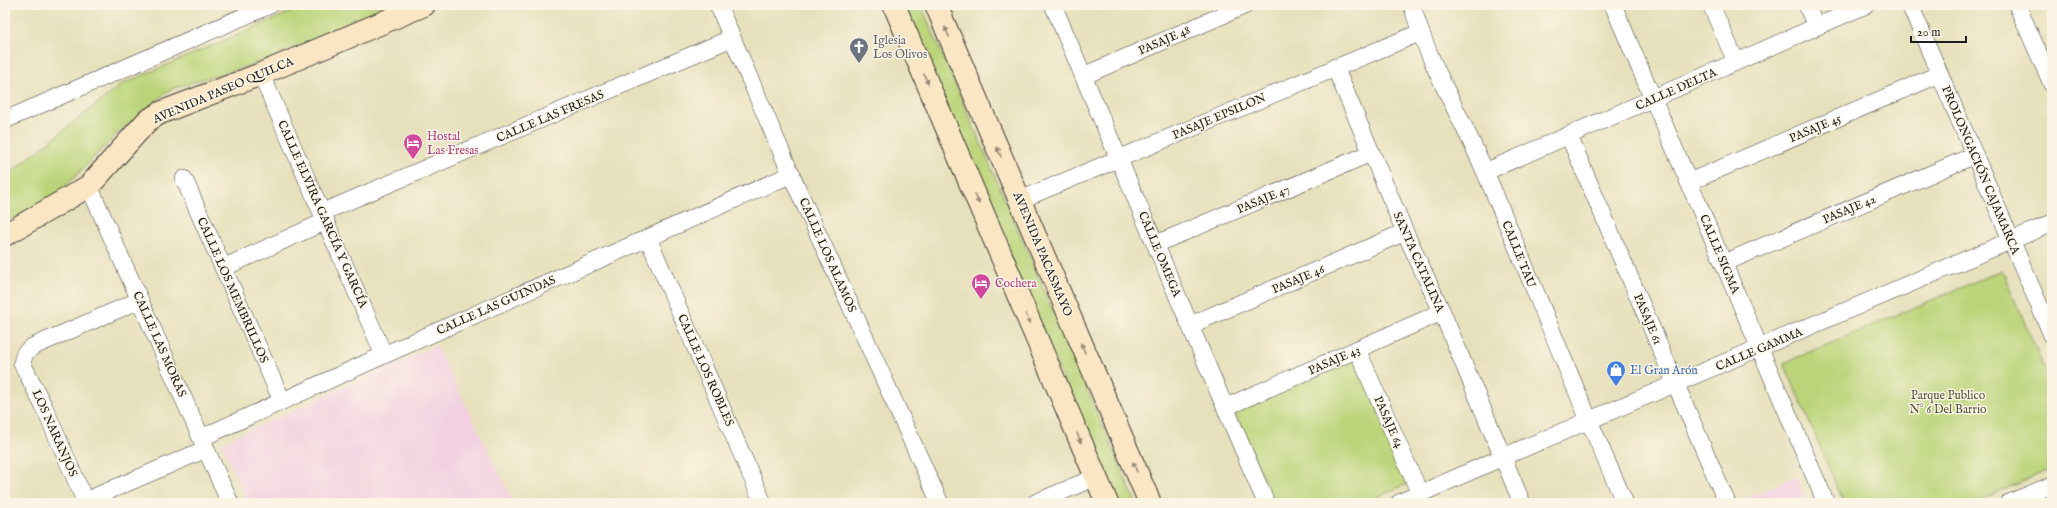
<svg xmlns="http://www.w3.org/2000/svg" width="2057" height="508" viewBox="0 0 2057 508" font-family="'IM FELL English',serif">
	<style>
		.built { fill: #f2cfe1 }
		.green { fill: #bbd479; stroke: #6c784a }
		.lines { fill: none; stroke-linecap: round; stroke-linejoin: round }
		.street-casing { stroke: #3a3934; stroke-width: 18 }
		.secondary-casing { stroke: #3a3934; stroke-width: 24 }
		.street { stroke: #fff; stroke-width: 17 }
		.secondary { stroke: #fbe6c4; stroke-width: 22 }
		.oneway { fill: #978b78 }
		.labels { text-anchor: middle; stroke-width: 3; stroke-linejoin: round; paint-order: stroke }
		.worship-label { font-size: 12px; fill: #5b616d; stroke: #fcf5e5; text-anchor: start }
		.street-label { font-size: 12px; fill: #1c1c1c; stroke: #fcf5e5 }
		.hotel-label { font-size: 12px; fill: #b23c85; stroke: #fcf5e5; text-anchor: start }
		.shop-label { font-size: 12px; fill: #366cbe; stroke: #fcf5e5; text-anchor: start }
		.park-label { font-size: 12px; fill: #4c5338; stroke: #fcf5e5 }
	</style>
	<rect width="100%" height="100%" fill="#fcf5e5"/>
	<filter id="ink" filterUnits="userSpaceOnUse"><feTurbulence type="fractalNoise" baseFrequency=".025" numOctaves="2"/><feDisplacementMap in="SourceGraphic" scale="8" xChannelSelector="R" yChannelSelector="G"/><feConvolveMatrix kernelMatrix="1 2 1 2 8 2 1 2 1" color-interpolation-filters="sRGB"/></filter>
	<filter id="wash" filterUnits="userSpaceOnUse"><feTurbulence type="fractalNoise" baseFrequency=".012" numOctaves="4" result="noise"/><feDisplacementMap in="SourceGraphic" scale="16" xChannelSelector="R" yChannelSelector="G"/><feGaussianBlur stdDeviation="0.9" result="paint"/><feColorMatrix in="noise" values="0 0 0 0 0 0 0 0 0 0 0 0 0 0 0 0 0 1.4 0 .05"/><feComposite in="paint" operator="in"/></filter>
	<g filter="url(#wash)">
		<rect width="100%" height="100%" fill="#e7e0bc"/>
		<path class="built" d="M 436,345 L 514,503 L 248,503 L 221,443 Z
			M 1796,476 L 1808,503 L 1745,503 L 1744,500 Z"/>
		<path class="green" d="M 307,5 L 395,5 L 267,60 L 171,89 L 118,133 L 57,195 L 5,223 L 5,177 L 122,84 Z
			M 901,5 L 921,5 L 1136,503 L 1116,503 Z
			M 2002,270 L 2052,386 L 2052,469 L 1973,503 L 1844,503 L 1784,363 Z
			M 1354,353 L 1409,483 L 1365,503 L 1274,503 L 1233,408 Z"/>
	</g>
	<g filter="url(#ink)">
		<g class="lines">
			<g class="street-casing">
				<path id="street" d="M 718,5 L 794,181 L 940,503
					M 1053,5 L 1266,503
					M 1412,5 C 1428,64 1462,117 1486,174 C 1533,283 1576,394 1625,503
					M 1613,5 L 1826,503
					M 1711,5 L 1736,62
					M 1807,5 L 1816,27
					M 1910,5 L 2052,335
					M 2017,5 L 2052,84
					M 1335,67 L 1405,232 L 1442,312 L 1522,503
					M 261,74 L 384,355
					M 1083,76 L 1246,5
					M 5,120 L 270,5
					M 1569,136 L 1727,503
					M 1485,172 L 1866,5
					M 184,179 L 282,401
					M 1689,182 L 1940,74
					M 89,186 L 230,503
					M 1020,200 L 1419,33
					M 323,212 L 732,38
					M 648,238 L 763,503
					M 1156,244 L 1371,153
					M 1724,263 L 1975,155
					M 223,268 L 326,221
					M 1190,325 L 1405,232
					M 1357,349 L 1420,494
					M 1226,407 L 1442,312
					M 201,438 L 384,355 L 792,174
					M 85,501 L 206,449
					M 86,503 L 44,407 L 22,363 L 25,353 L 32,347 L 140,300
					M 1035,503 L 1096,477
					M 1399,503 L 1503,457 L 2052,223
					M 2009,503 L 2052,485"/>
			</g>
			<g class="secondary-casing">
				<path id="secondary" d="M 894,5 L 1107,503
					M 936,5 L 1150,503
					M 5,235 L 89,186 L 147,121 L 160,113 L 261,74 L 424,5"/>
			</g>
			<use href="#street" class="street"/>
			<use href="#secondary" class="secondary"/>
		</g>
		<defs><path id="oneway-solid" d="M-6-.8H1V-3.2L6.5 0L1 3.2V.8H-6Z"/></defs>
		<g class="oneway">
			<use href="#oneway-solid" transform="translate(947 32) rotate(-113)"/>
			<use href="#oneway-solid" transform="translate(926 79) rotate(66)"/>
			<use href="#oneway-solid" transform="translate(999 152) rotate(-113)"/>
			<use href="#oneway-solid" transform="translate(977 199) rotate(67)"/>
			<use href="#oneway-solid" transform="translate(1028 319) rotate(67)"/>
			<use href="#oneway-solid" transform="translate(1083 348) rotate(-113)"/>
			<use href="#oneway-solid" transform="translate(1079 438) rotate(67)"/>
			<use href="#oneway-solid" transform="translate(1135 467) rotate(-113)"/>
		</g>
	</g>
	<defs>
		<g id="church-pin" transform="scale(1)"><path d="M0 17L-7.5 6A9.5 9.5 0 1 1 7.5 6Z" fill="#6b7280" stroke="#fcf5e5"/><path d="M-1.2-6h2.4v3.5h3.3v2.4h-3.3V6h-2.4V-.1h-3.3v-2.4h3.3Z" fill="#fff"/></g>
		<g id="hotel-pin" transform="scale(1)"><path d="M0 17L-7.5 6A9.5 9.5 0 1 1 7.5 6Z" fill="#d1479c" stroke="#fcf5e5"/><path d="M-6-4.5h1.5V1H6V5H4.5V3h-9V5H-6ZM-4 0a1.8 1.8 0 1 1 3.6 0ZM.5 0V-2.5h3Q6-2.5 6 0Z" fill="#fff"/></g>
		<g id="shop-pin" transform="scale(1)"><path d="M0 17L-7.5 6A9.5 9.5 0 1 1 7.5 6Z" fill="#3f7fe0" stroke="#fcf5e5"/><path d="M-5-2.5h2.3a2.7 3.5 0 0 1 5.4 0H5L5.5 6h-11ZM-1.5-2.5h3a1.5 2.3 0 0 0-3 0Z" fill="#fff"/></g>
	</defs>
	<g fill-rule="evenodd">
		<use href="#church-pin" x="859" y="47"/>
		<use href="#hotel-pin" x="413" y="143"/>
		<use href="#hotel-pin" x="981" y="283"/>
		<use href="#shop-pin" x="1616" y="370"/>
	</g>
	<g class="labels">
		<g class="worship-label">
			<text x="873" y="44">Iglesia<tspan x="873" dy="14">Los Olivos</tspan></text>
		</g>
		<g class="street-label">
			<text transform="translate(1164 40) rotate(-24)" y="4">PASAJE 48</text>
			<text transform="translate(1676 89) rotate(-24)" y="4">CALLE DELTA</text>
			<text transform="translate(223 90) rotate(-23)" y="4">AVENIDA PASEO QUILCA</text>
			<text transform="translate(550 116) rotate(-23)" y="4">CALLE LAS FRESAS</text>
			<text transform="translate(1219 116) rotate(-23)" y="4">PASAJE EPSILON</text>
			<text transform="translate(1815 128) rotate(-23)" y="4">PASAJE 45</text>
			<text transform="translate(1981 170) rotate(67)" y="4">PROLONGACIÓN CAJAMARCA</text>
			<text transform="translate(1263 199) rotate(-23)" y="4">PASAJE 47</text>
			<text transform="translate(1849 209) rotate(-23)" y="4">PASAJE 42</text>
			<text transform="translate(323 214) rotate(66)" y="4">CALLE ELVIRA GARCÍA Y GARCÍA</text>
			<text transform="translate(1043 254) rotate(67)" y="4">AVENIDA PACASMAYO</text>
			<text transform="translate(1160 254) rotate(67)" y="4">CALLE OMEGA</text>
			<text transform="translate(1519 254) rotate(68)" y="4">CALLE TAU</text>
			<text transform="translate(1720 254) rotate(67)" y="4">CALLE SIGMA</text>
			<text transform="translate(828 255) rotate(66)" y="4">CALLE LOS ALAMOS</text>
			<text transform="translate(1419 262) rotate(66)" y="4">SANTA CATALINA</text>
			<text transform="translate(1298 279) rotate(-23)" y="4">PASAJE 46</text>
			<text transform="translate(233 290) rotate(66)" y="4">CALLE LOS MEMBRILLOS</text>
			<text transform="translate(496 305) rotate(-24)" y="4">CALLE LAS GUINDAS</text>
			<text transform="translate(1648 319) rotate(67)" y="4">PASAJE 61</text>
			<text transform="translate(160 344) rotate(66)" y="4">CALLE LAS MORAS</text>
			<text transform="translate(1759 349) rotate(-23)" y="4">CALLE GAMMA</text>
			<text transform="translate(1334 360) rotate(-24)" y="4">PASAJE 43</text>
			<text transform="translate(706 370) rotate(66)" y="4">CALLE LOS ROBLES</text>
			<text transform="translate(1389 422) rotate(66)" y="4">PASAJE 64</text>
			<text transform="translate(55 433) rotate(66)" y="4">LOS NARANJOS</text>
		</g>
		<g class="hotel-label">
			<text x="427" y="140">Hostal<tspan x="427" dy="14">Las Fresas</tspan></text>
			<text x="995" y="287">Cochera</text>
		</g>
		<g class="shop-label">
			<text x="1630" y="374">El Gran Arón</text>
		</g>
		<g class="park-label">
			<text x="1948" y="399">Parque Publico<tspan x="1948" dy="14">N° 6 Del Barrio</tspan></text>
		</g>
	</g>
	<rect width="2057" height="508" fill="none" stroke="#fcf5e5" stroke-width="20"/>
	<path d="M1911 36v6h55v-6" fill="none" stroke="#1c1c1c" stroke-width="2"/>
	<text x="1917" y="36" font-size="12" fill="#1c1c1c" stroke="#fcf5e5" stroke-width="3" paint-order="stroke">20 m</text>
</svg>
